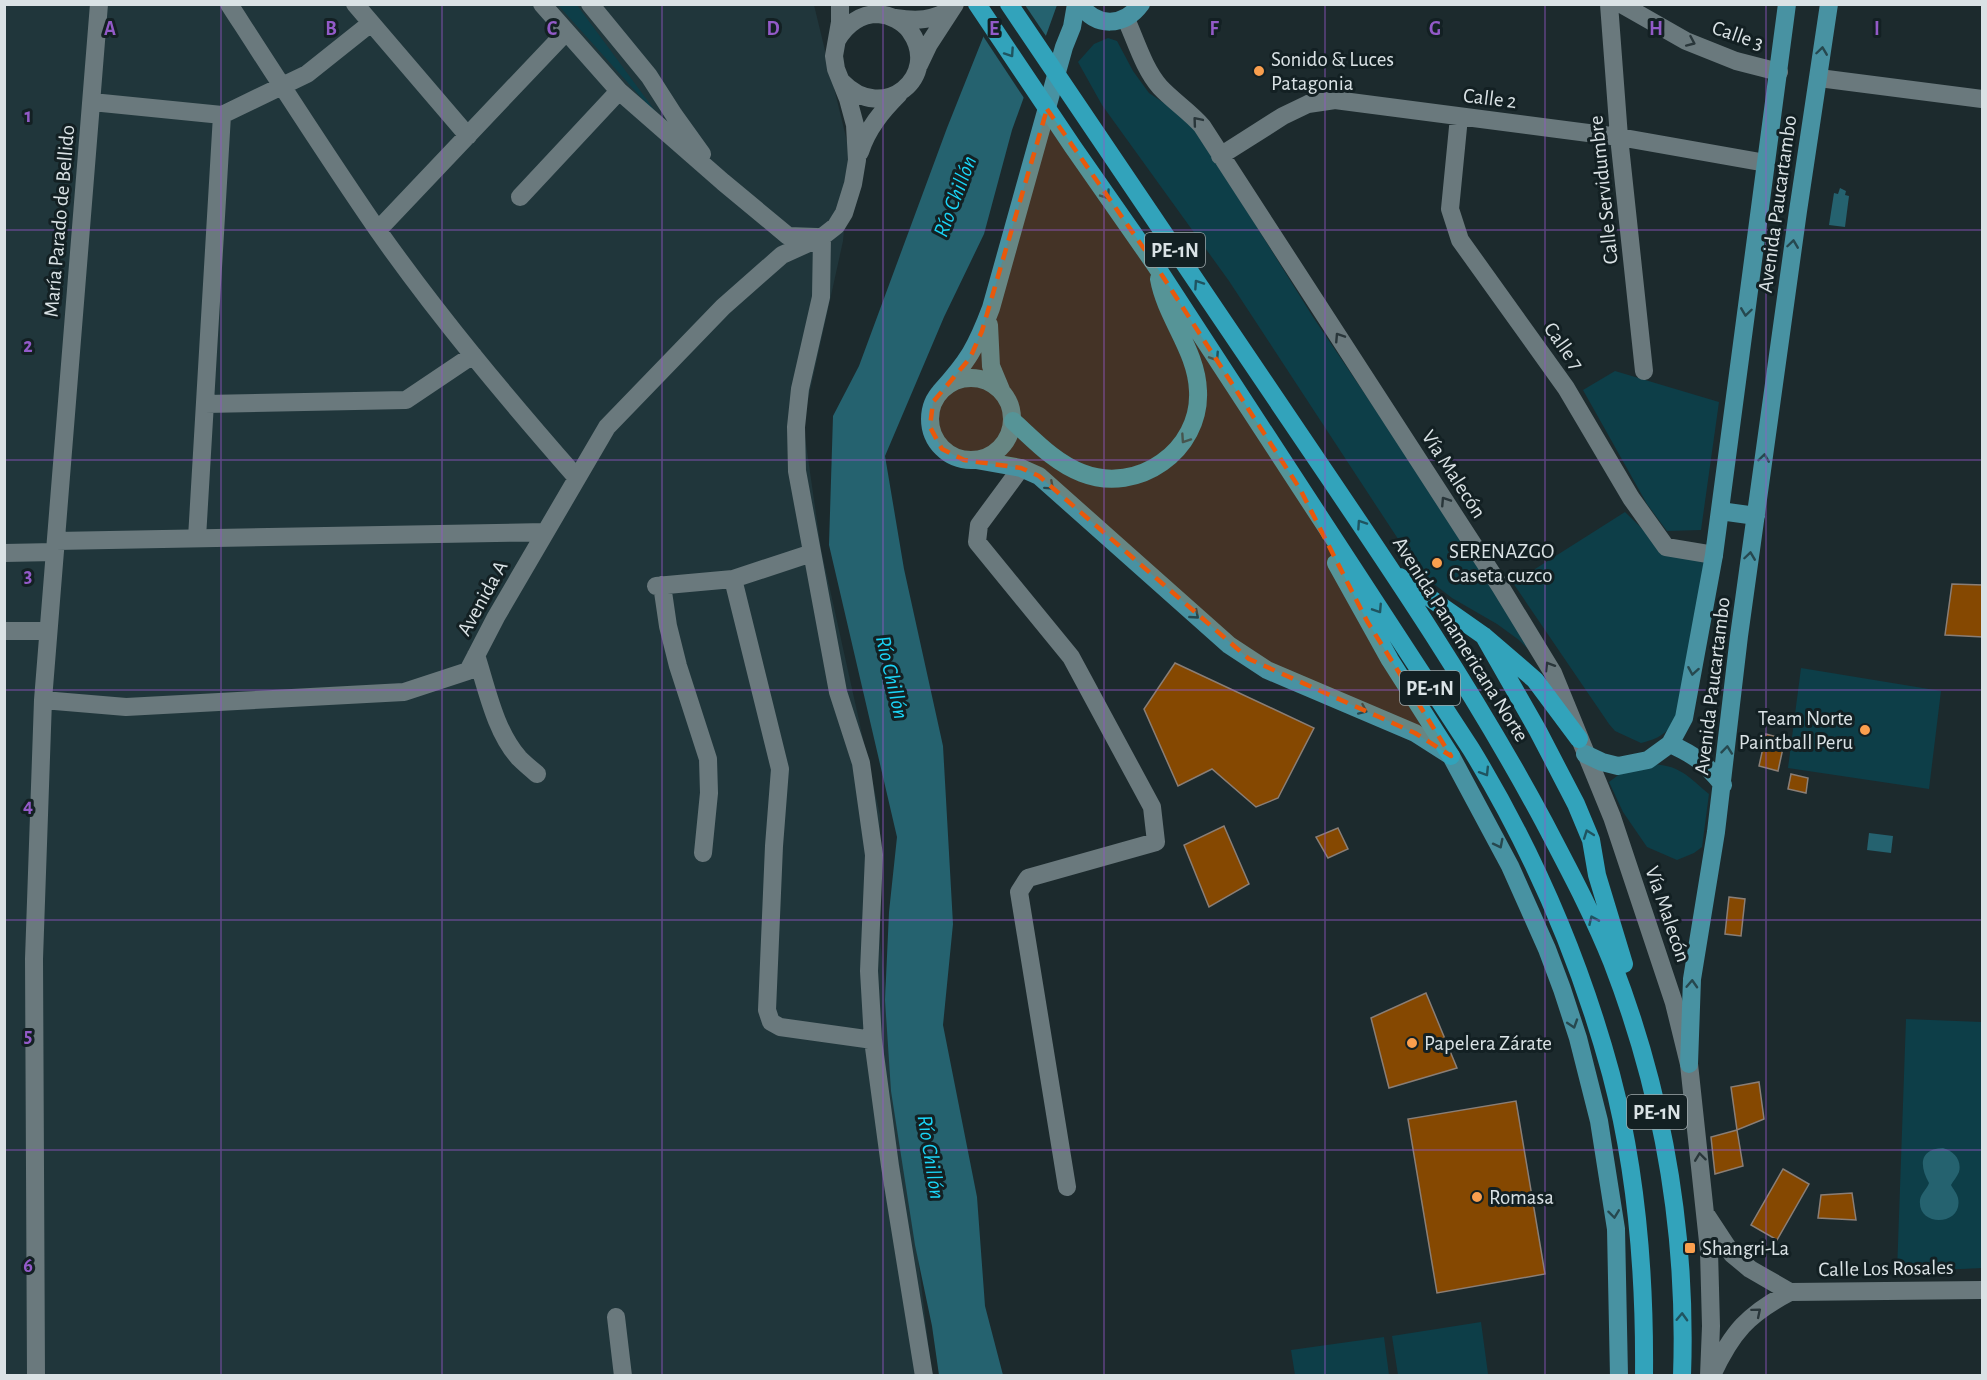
<svg xmlns="http://www.w3.org/2000/svg" width="1987" height="1380" viewBox="0 0 1987 1380" font-family="'Alegreya Sans',sans-serif">
	<style>
		.built { fill: #20363b }
		.green { fill: #0d3e48 }
		.water { fill: #25626f }
		.pier { fill: #1c2a2d }
		.building { fill: #854801; stroke: #8a7e76; stroke-width: 1.5 }
		.lines { fill: none; stroke-linecap: round; stroke-linejoin: round }
		.minor { stroke: #6a797d; stroke-width: 18 }
		.major { stroke: #4892a2; stroke-width: 18 }
		.highway { stroke: #32a3bb; stroke-width: 18 }
		.oneway { stroke: #29363a }
		.oneway2 { stroke: #26484f }
		.oneway3 { stroke: #1f5460 }
		.marked { fill: #e8590c; fill-opacity: 0.2; stroke: #e8590c; stroke-width: 4.5; stroke-dasharray: 12 8; stroke-linejoin: round }
		.grid { fill: none; stroke: #935ac8; stroke-width: 1.5; stroke-opacity: 0.55 }
		.poi-dot { fill: #fa9f4e; stroke: #132023; stroke-width: 2 }
		.labels { text-anchor: middle; stroke-width: 6; stroke-linejoin: round; paint-order: stroke }
		.shield { fill: #132023; stroke: #9ea8ab; stroke-width: 1.5 }
		.shield-label { font-size: 20px; font-weight: bold; fill: #dae2e5 }
		.street-label { font-size: 21px; fill: #dae2e5; stroke: #132023 }
		.poi-label { font-size: 21px; fill: #dae2e5; stroke: #132023; text-anchor: start }
		.water-label { font-size: 22px; font-style: italic; fill: #1ad5f7; stroke: #132023 }
		.grid-label { font-size: 20px; text-anchor: middle; font-weight: bold; fill: #935ac8; stroke: #132023; stroke-width: 6; stroke-linejoin: round; paint-order: stroke }
	</style>
	<rect width="100%" height="100%" fill="#1c2a2d"/>
	<path class="built" d="M 5,5 L 814,5 L 851,158 L 843,241 L 803,423 L 821,549 L 880,815 L 880,940 L 932,1375 L 5,1376 Z"/>
	<path class="green" d="M 558,5 L 577,5 L 664,123 Z
		M 1108,38 L 1117,41 L 1133,71 L 1149,93 L 1170,107 L 1199,134 L 1313,317 L 1450,520 L 1545,666 L 1519,640 L 1497,624 L 1452,598 L 1421,574 L 1229,281 L 1102,105 L 1078,62 L 1094,44 Z
		M 1615,371 L 1719,402 L 1701,530 L 1667,531 L 1647,504 L 1583,390 Z
		M 1625,512 L 1664,550 L 1710,558 L 1680,712 C 1668,732 1664,737 1641,743 L 1615,731 L 1609,724 L 1513,583 Z
		M 1801,668 L 1941,691 L 1929,789 L 1788,768 Z
		M 1642,763 C 1679,765 1682,771 1709,794 L 1702,847 L 1694,853 L 1677,860 L 1647,847 L 1623,812 L 1609,782 L 1621,773 Z
		M 1906,1019 L 1982,1022 L 1982,1268 L 1897,1272 Z
		M 1481,1322 L 1488,1374 L 1398,1375 L 1392,1336 Z
		M 1384,1337 L 1389,1375 L 1295,1375 L 1291,1350 Z"/>
	<path class="water" d="M 996,5 L 1057,5 L 1012,130 L 984,234 L 944,317 L 885,456 L 904,569 L 943,746 L 953,924 L 943,1025 L 977,1197 L 985,1306 L 1003,1375 L 939,1375 L 932,1326 L 915,1245 L 891,1091 L 885,1000 L 889,912 L 897,837 L 829,545 L 833,416 L 859,366 L 947,128 Z
		M 1840,188 L 1846,191 L 1845,195 L 1849,196 L 1845,227 L 1829,225 L 1834,193 L 1838,194 Z
		M 1869,833 L 1893,836 L 1891,853 L 1867,850 Z
		M 1943,1148 C 1954,1151 1962,1160 1959,1172 C 1957,1177 1953,1181 1951,1185 C 1953,1189 1957,1193 1958,1198 C 1964,1226 1917,1228 1920,1200 C 1921,1193 1927,1189 1929,1183 C 1920,1167 1918,1149 1943,1148 Z"/>
	<path class="pier" d="M 993,4 L 1025,5 L 1048,39 L 1026,101 L 981,33 Z"/>
	<path class="building" d="M 1952,584 L 1983,585 L 1983,637 L 1945,635 Z
		M 1175,663 L 1314,728 L 1278,798 L 1256,807 L 1212,769 L 1178,786 L 1144,709 Z
		M 1766,734 L 1785,739 L 1778,771 L 1759,766 Z
		M 1791,774 L 1808,778 L 1806,793 L 1788,789 Z
		M 1224,826 L 1249,884 L 1209,907 L 1184,845 Z
		M 1338,828 L 1348,849 L 1328,858 L 1316,837 Z
		M 1729,897 L 1745,899 L 1741,936 L 1725,934 Z
		M 1426,993 L 1457,1068 L 1389,1088 L 1371,1018 Z
		M 1759,1082 L 1764,1119 L 1737,1130 L 1731,1087 Z
		M 1516,1101 L 1545,1274 L 1437,1293 L 1408,1119 Z
		M 1737,1130 L 1743,1166 L 1715,1174 L 1711,1137 Z
		M 1783,1169 L 1809,1184 L 1777,1240 L 1751,1225 Z
		M 1852,1193 L 1856,1220 L 1818,1218 L 1821,1195 Z"/>
	<g class="lines">
		<path class="minor" d="M 229,4 C 278,80 326,155 377,229 C 438,316 507,398 577,478
			M 355,4 L 468,136
			M 542,4 L 619,91 L 723,182 L 788,236 L 817,237
			M 590,4 L 649,76 L 674,115 L 702,154
			M 1609,4 L 1619,137 L 1644,371
			M 1621,4 L 1686,41 L 1736,61 L 1779,72
			M 895,18 C 916,21 933,21 951,9
			M 1126,19 C 1136,41 1144,69 1160,87 C 1173,101 1190,112 1202,126 L 1500,586 L 1553,673 L 1612,817 L 1674,1003 L 1689,1064 L 1709,1251 L 1711,1326 L 1709,1376
			M 837,40 C 846,25 860,14 878,14 C 890,15 903,21 910,31 C 942,76 883,125 842,82
			M 919,65 L 929,44 L 955,4
			M 1819,78 L 1982,99
			M 92,102 L 222,115 L 307,74 L 371,23
			M 1459,117 L 1450,209 L 1460,240 L 1566,388 L 1631,498 L 1666,547 L 1714,555
			M 860,152 C 867,129 882,111 899,94
			M 1220,156 L 1283,116 L 1308,104 L 1335,100 L 1619,137 L 1766,163
			M 520,197 L 619,91
			M 378,230 L 565,33
			M 822,237 L 821,297 L 800,389 L 796,427 L 797,471 L 838,692 L 861,763 L 874,855 L 869,971 L 873,1040 L 890,1166 L 924,1376
			M 205,404 L 406,400 L 473,355
			M 1021,468 L 979,525 L 977,542 L 1071,657 L 1152,807 L 1156,842 L 1028,878 L 1019,892 L 1067,1187
			M 197,538 L 222,115
			M 56,541 L 545,532
			M 4,553 L 55,552
			M 733,579 L 780,769 L 774,846 L 767,1010 L 771,1022 L 780,1027 L 873,1040
			M 662,585 L 668,626 L 678,666 L 708,759 L 709,793 L 703,853
			M 656,586 L 733,579 L 812,553
			M 4,631 L 48,631
			M 476,655 C 487,689 495,731 519,758 C 525,764 531,769 537,774
			M 43,700 L 126,707 L 404,692 L 468,671 L 496,617 L 607,427 L 723,307 L 782,255 L 822,237 L 836,226 L 844,213 L 853,184 L 857,160 L 855,125 L 848,99 L 836,69 L 834,56 L 840,22 L 840,4
			M 1707,1216 L 1732,1254 L 1750,1269 L 1790,1292
			M 616,1317 L 623,1376
			M 1712,1375 C 1732,1332 1748,1314 1790,1292 L 1982,1290
			M 36,1376 L 34,959 L 43,700 L 99,4"/>
		<path class="major" d="M 1080,4 C 1096,28 1124,27 1141,4
			M 989,325 L 991,366 L 1001,390
			M930 419a41 41 0 1 1 82 0a41 41 0 1 1-82 0Z
			M 940,392 C 968,361 976,348 991,308 L 1064,47 L 1072,27 L 1076,4
			M 976,460 L 1021,468 L 1039,476 L 1229,645 L 1267,670 L 1415,733 L 1451,756 L 1510,866 L 1547,949 L 1562,989 L 1578,1038 L 1599,1121 L 1616,1229 L 1619,1376
			M 1720,511 L 1756,516
			M 1670,744 C 1695,755 1706,764 1723,785
			M 1585,754 L 1602,762 L 1618,766 L 1648,760 L 1670,744 L 1684,718 L 1714,555 L 1787,4
			M 1689,1064 L 1692,979 L 1716,832 L 1739,636 L 1798,211 L 1829,4"/>
		<path class="highway" d="M 977,4 L 1073,147 L 1156,266 L 1471,749 C 1532,849 1580,960 1611,1074 C 1637,1172 1645,1274 1644,1376
			M 1009,4 C 1109,154 1210,303 1311,451 C 1393,572 1475,693 1544,822 C 1568,868 1593,914 1612,962 C 1663,1094 1687,1235 1682,1376
			M 1013,421 C 1034,440 1055,463 1082,473 C 1138,495 1201,450 1198,391 C 1197,351 1166,318 1159,279
			M 1336,563 L 1390,660 L 1451,756
			M 1400,577 L 1484,636 L 1535,680 L 1579,739
			M 1484,636 L 1538,731 L 1576,804 L 1591,840 L 1597,875 L 1624,964"/>
	</g>
	<defs><path id="oneway-chevron" d="M-2-3.5L2.5 0L-2 3.5" fill="none" stroke-width="1.6" stroke-linecap="round" stroke-linejoin="round" transform="scale(1.5)"/></defs>
	<g class="oneway">
		<use href="#oneway-chevron" transform="translate(1691 42) rotate(24)"/>
		<use href="#oneway-chevron" transform="translate(1197 121) rotate(-130)"/>
		<use href="#oneway-chevron" transform="translate(1339 337) rotate(-123)"/>
		<use href="#oneway-chevron" transform="translate(1445 501) rotate(-123)"/>
		<use href="#oneway-chevron" transform="translate(1549 666) rotate(-121)"/>
		<use href="#oneway-chevron" transform="translate(1700 1157) rotate(-97)"/>
		<use href="#oneway-chevron" transform="translate(1757 1312) rotate(-40)"/>
	</g>
	<g class="oneway2">
		<use href="#oneway-chevron" transform="translate(1822 51) rotate(-82)"/>
		<use href="#oneway-chevron" transform="translate(1793 244) rotate(-82)"/>
		<use href="#oneway-chevron" transform="translate(1746 312) rotate(98)"/>
		<use href="#oneway-chevron" transform="translate(1764 458) rotate(-82)"/>
		<use href="#oneway-chevron" transform="translate(1050 486) rotate(42)"/>
		<use href="#oneway-chevron" transform="translate(1750 556) rotate(-82)"/>
		<use href="#oneway-chevron" transform="translate(1195 615) rotate(41)"/>
		<use href="#oneway-chevron" transform="translate(1693 671) rotate(100)"/>
		<use href="#oneway-chevron" transform="translate(1363 710) rotate(24)"/>
		<use href="#oneway-chevron" transform="translate(1727 750) rotate(-84)"/>
		<use href="#oneway-chevron" transform="translate(1499 844) rotate(63)"/>
		<use href="#oneway-chevron" transform="translate(1692 984) rotate(-87)"/>
		<use href="#oneway-chevron" transform="translate(1573 1024) rotate(72)"/>
		<use href="#oneway-chevron" transform="translate(1614 1214) rotate(83)"/>
	</g>
	<g class="oneway3">
		<use href="#oneway-chevron" transform="translate(1010 53) rotate(56)"/>
		<use href="#oneway-chevron" transform="translate(1106 195) rotate(55)"/>
		<use href="#oneway-chevron" transform="translate(1198 284) rotate(-124)"/>
		<use href="#oneway-chevron" transform="translate(1215 357) rotate(57)"/>
		<use href="#oneway-chevron" transform="translate(1185 439) rotate(124)"/>
		<use href="#oneway-chevron" transform="translate(1361 524) rotate(-124)"/>
		<use href="#oneway-chevron" transform="translate(1378 609) rotate(57)"/>
		<use href="#oneway-chevron" transform="translate(1485 772) rotate(58)"/>
		<use href="#oneway-chevron" transform="translate(1588 834) rotate(-110)"/>
		<use href="#oneway-chevron" transform="translate(1593 920) rotate(-114)"/>
		<use href="#oneway-chevron" transform="translate(1682 1317) rotate(-88)"/>
	</g>
	<path class="marked" d="M 1047,109 L 1156,266 L 1300,489 L 1367,621 L 1451,756 L 1415,733 L 1249,659 L 1039,476 L 1021,468 L 964,460 L 942,449 L 930,427 L 933,402 L 970,358 L 982,331 Z"/>
	<path class="grid" d="M 221,4 L 221,1376M 442,4 L 442,1376M 662,4 L 662,1376M 883,4 L 883,1376M 1104,4 L 1104,1376M 1325,4 L 1325,1376M 1545,4 L 1545,1376M 1766,4 L 1766,1376M 4,230 L 1982,230M 4,460 L 1982,460M 4,690 L 1982,690M 4,920 L 1982,920M 4,1150 L 1982,1150"/>
	<g class="poi-dot">
		<circle cx="1259" cy="71" r="6"/>
		<circle cx="1437" cy="563" r="6"/>
		<circle cx="1865" cy="730" r="6"/>
		<circle cx="1412" cy="1043" r="6"/>
		<circle cx="1477" cy="1197" r="6"/>
		<rect x="1684" y="1242" width="12" height="12" rx="3"/>
	</g>
	<g class="labels">
		<g class="shield">
			<rect x="1145" y="233" width="60" height="34" rx="4.5"/>
			<rect x="1400" y="671" width="60" height="34" rx="4.5"/>
			<rect x="1627" y="1095" width="60" height="34" rx="4.5"/>
		</g>
		<g class="shield-label">
			<text x="1175" y="257">PE-1N</text>
			<text x="1430" y="695">PE-1N</text>
			<text x="1657" y="1119">PE-1N</text>
		</g>
		<g class="street-label">
			<text transform="translate(1738 35) rotate(19)" y="7">Calle 3</text>
			<text transform="translate(1490 98) rotate(7)" y="7">Calle 2</text>
			<text transform="translate(1603 190) rotate(-96)" y="7">Calle Servidumbre</text>
			<text transform="translate(1777 204) rotate(-82)" y="7">Avenida Paucartambo</text>
			<text transform="translate(59 221) rotate(-85)" y="7">María Parado de Bellido</text>
			<text transform="translate(1564 346) rotate(55)" y="7">Calle 7</text>
			<text transform="translate(1454 474) rotate(57)" y="7">Vía Malecón</text>
			<text transform="translate(482 598) rotate(-61)" y="7">Avenida A</text>
			<text transform="translate(1461 639) rotate(58)" y="7">Avenida Panamericana Norte</text>
			<text transform="translate(1712 686) rotate(-83)" y="7">Avenida Paucartambo</text>
			<text transform="translate(1668 914) rotate(71)" y="7">Vía Malecón</text>
			<text transform="translate(1886 1268) rotate(-1)" y="7">Calle Los Rosales</text>
		</g>
		<g class="poi-label">
			<text x="1271" y="66">Sonido &amp; Luces<tspan x="1271" dy="24">Patagonia</tspan></text>
			<text x="1449" y="558">SERENAZGO<tspan x="1449" dy="24">Caseta cuzco</tspan></text>
			<text x="1853" y="725" text-anchor="end">Team Norte<tspan x="1853" dy="24">Paintball Peru</tspan></text>
			<text x="1424" y="1050">Papelera Zárate</text>
			<text x="1489" y="1204">Romasa</text>
			<text x="1702" y="1255">Shangri-La</text>
		</g>
		<g class="water-label">
			<text transform="translate(954 196) rotate(-69)" y="8">Río Chillón</text>
			<text transform="translate(893 677) rotate(77)" y="8">Río Chillón</text>
			<text transform="translate(932 1157) rotate(81)" y="8">Río Chillón</text>
		</g>
	</g>
	<g class="grid-label">
		<text x="110" y="35">A</text>
		<text x="331" y="35">B</text>
		<text x="552" y="35">C</text>
		<text x="773" y="35">D</text>
		<text x="994" y="35">E</text>
		<text x="1214" y="35">F</text>
		<text x="1435" y="35">G</text>
		<text x="1656" y="35">H</text>
		<text x="1877" y="35">I</text>
		<text x="28" y="122">1</text>
		<text x="28" y="352">2</text>
		<text x="28" y="582">3</text>
		<text x="28" y="812">4</text>
		<text x="28" y="1042">5</text>
		<text x="28" y="1272">6</text>
	</g>
	<rect width="1987" height="1380" fill="none" stroke="#dae2e5" stroke-width="12"/>
</svg>
